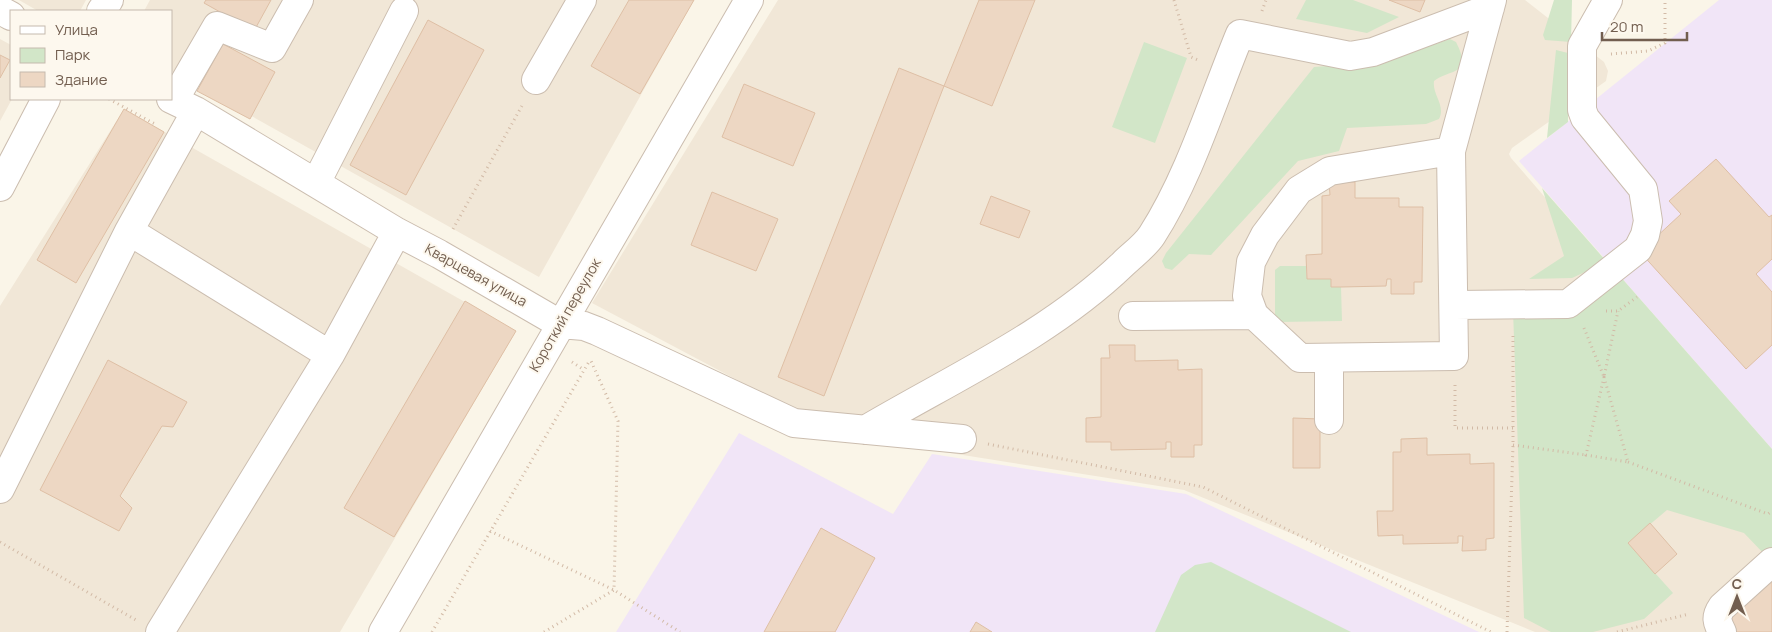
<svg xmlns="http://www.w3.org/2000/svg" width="1772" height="632" viewBox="0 0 1772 632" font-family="Manrope,sans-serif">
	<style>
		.residential { fill: #f1e7d7 }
		.education { fill: #f1e5f7 }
		.green { fill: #d2e6c8 }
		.building { fill: #edd7c3; stroke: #debfa5 }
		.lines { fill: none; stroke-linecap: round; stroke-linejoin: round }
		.minor-casing { stroke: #cbbdaf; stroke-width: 30 }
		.path { stroke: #d2baa6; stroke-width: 3; stroke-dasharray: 1 4; stroke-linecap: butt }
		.minor { stroke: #fff; stroke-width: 28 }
		.labels { text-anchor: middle; stroke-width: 4; stroke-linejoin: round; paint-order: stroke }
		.street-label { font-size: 14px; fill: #725e4f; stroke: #fdf8ee }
	</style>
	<rect width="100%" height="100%" fill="#faf5e8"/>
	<path class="residential" d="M 19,0 L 86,0 L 80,11 L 38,11 Z
		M 150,0 L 694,0 L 539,277 L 171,71 L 171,11 L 144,11 Z
		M 778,0 L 1525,0 L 1604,62 L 1608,71 L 1606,81 L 1512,148 L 1509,154 L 1511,158 L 1770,458 L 1772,632 L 1535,632 L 1184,490 L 843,436 L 592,303 Z
		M 0,39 L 11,45 L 12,99 L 0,121 Z
		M 124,109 L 516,331 L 340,632 L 0,632 L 0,306 Z"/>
	<path class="education" d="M 1719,0 L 1772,0 L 1772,449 L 1519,161 Z
		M 739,433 L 893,514 L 932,454 L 1186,494 L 1479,632 L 616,632 Z"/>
	<path class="green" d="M 1306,0 L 1353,0 L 1399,17 L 1367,33 L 1296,19 Z
		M 1554,0 L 1572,0 L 1571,42 L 1545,40 L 1543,35 Z
		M 1450,39 L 1456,42 C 1473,76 1452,68 1434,81 C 1432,95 1446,105 1439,119 L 1426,124 L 1347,128 L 1339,151 L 1298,161 L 1211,255 L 1189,254 L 1172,270 L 1165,268 L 1162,261 L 1166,253 L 1314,67 L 1384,62 Z
		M 1144,42 L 1187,58 L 1155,143 L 1112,127 Z
		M 1556,50 L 1568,53 L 1568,122 L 1547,138 Z
		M 1542,188 L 1607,262 L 1572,278 L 1529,279 L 1564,256 Z
		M 1280,266 L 1306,266 L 1307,279 L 1331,279 L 1332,287 L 1341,287 L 1342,321 L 1279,322 L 1275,317 L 1275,270 Z
		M 1619,275 L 1772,449 L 1772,553 L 1767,557 L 1744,533 L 1667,510 L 1628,543 L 1673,593 L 1644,619 L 1593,632 L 1551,632 L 1524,618 L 1513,310 Z
		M 1211,562 L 1351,632 L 1155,632 L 1181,575 L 1195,565 Z"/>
	<path class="building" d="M 206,0 L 271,0 L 254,31 L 204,3 Z
		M 629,0 L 694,0 L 640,94 L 591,66 Z
		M 979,0 L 1035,0 L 992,106 L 944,86 Z
		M 1389,0 L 1425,0 L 1420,12 Z
		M 428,20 L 484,50 L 406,195 L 350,165 Z
		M 223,44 L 275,72 L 250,119 L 197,91 Z
		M 0,55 L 10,60 L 0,78 Z
		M 899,68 L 944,86 L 824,396 L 778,377 Z
		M 744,84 L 815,113 L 793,166 L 722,137 Z
		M 124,109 L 164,132 L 76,283 L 37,260 Z
		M 1716,159 L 1769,217 L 1772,215 L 1772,259 L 1756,274 L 1772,292 L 1772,345 L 1746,369 L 1640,252 L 1681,214 L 1669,201 Z
		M 1329,182 L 1355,182 L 1355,198 L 1399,198 L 1399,207 L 1423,207 L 1422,282 L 1414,282 L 1414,294 L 1391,294 L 1391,279 L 1387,279 L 1386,286 L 1341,287 L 1331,287 L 1331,279 L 1307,279 L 1306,255 L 1322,254 L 1322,196 L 1330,195 Z
		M 712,192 L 778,219 L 756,271 L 691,245 Z
		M 991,196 L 1030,211 L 1019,238 L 980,224 Z
		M 465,301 L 516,331 L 394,537 L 344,508 Z
		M 1109,345 L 1135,345 L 1135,361 L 1178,360 L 1178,370 L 1202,369 L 1202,445 L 1194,445 L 1194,457 L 1171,457 L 1171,442 L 1166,442 L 1166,449 L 1111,450 L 1111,442 L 1086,442 L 1086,418 L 1101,417 L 1101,358 L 1110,358 Z
		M 108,360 L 187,402 L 173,427 L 162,426 L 120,496 L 132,508 L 119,531 L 40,490 Z
		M 1293,418 L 1320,419 L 1320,468 L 1293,468 Z
		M 1427,438 L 1427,455 L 1470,454 L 1470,464 L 1494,463 L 1494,538 L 1486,539 L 1486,550 L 1462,551 L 1463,536 L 1458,536 L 1458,543 L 1403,544 L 1403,535 L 1378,536 L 1377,511 L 1393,511 L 1393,452 L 1401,452 L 1401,439 Z
		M 1650,523 L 1677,554 L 1655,574 L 1628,543 Z
		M 821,528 L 875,558 L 835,632 L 764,632 Z
		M 1772,580 L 1772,632 L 1733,632 L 1724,621 Z
		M 976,622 L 992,632 L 970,632 Z"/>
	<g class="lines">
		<g class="minor-casing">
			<path id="minor" d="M 0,10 L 11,16
				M 101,11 L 109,0
				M 536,80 L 582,0
				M 171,99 L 196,111 L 397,232 L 439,254 L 560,324 L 584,326 L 597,331 L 794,423 L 962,439
				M 174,100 L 217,26 L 272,48 L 299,0
				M 1451,151 L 1454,356 L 1300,358 L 1254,315 L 1247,296 L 1251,262 L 1265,235 L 1299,190 L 1330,171 L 1451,151 L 1492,0
				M 316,183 L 404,11
				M 0,187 L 46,99
				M 129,231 L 330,355
				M 1455,305 L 1568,304 L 1638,249 L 1645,235 L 1648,221 L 1643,189 L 1585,118 L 1582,110 L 1582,46 L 1608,0
				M 1133,316 L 1254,315
				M 1329,420 L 1329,359
				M 865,430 C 953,378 1049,335 1123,264 C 1132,255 1145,246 1152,235 C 1190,176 1213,99 1240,34 L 1350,56 L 1373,52 L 1490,8
				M 0,489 L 129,231 L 196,111
				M 160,632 L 330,355 L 397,232
				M 383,632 L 749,0
				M 1722,632 C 1717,622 1715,617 1722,607 L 1772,562"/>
		</g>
		<path class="path" d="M 1174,0 L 1191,57 L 1200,61
			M 1262,11 L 1266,0
			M 1611,54 L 1648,51 L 1665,43 L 1665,0
			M 109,99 L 155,124
			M 453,229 L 523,104
			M 1606,311 L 1618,311 L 1637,297
			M 1584,328 L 1604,377 L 1618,311
			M 572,362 L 584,370
			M 1604,377 L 1628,462 L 1586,455 Z
			M 1455,385 L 1455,428 L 1513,428
			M 988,444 L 1203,487 L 1491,632
			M 1513,445 L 1586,455
			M 1628,462 L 1768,514 L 1772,511
			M 490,531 L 614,590 L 680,632
			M 0,542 L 136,620
			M 432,632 L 590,360
			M 544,632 L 614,590 L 618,421 L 591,361
			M 1507,632 L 1513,445 L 1513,333
			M 1617,632 L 1689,614"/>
		<use href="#minor" class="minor"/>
	</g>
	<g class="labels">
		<g class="street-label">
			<text transform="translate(476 275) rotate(29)" y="5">Кварцевая улица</text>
			<text transform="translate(565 315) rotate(-60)" y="5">Короткий переулок</text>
		</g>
	</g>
	<rect x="10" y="10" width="162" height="90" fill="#fdf8ee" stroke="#c5baae"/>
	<rect x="20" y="26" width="25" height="8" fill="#ffffff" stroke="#c5baae"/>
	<text x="55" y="35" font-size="15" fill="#725e4f">Улица</text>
	<rect x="20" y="48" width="25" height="15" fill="#d2e6c8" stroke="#c5baae"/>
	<text x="55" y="60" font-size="15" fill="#725e4f">Парк</text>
	<rect x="20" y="72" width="25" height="15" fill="#edd7c3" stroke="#c5baae"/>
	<text x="55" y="85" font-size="15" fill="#725e4f">Здание</text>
	<g transform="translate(1737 597)" stroke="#fdf8ee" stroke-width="4" paint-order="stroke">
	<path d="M0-4L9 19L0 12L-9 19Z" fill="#725e4f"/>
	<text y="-8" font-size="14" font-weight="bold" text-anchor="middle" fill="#725e4f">С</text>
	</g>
	<path d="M1602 32v8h85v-8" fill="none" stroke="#725e4f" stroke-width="2.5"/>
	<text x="1610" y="32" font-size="15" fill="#725e4f" stroke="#fdf8ee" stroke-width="4" paint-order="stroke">20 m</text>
</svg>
